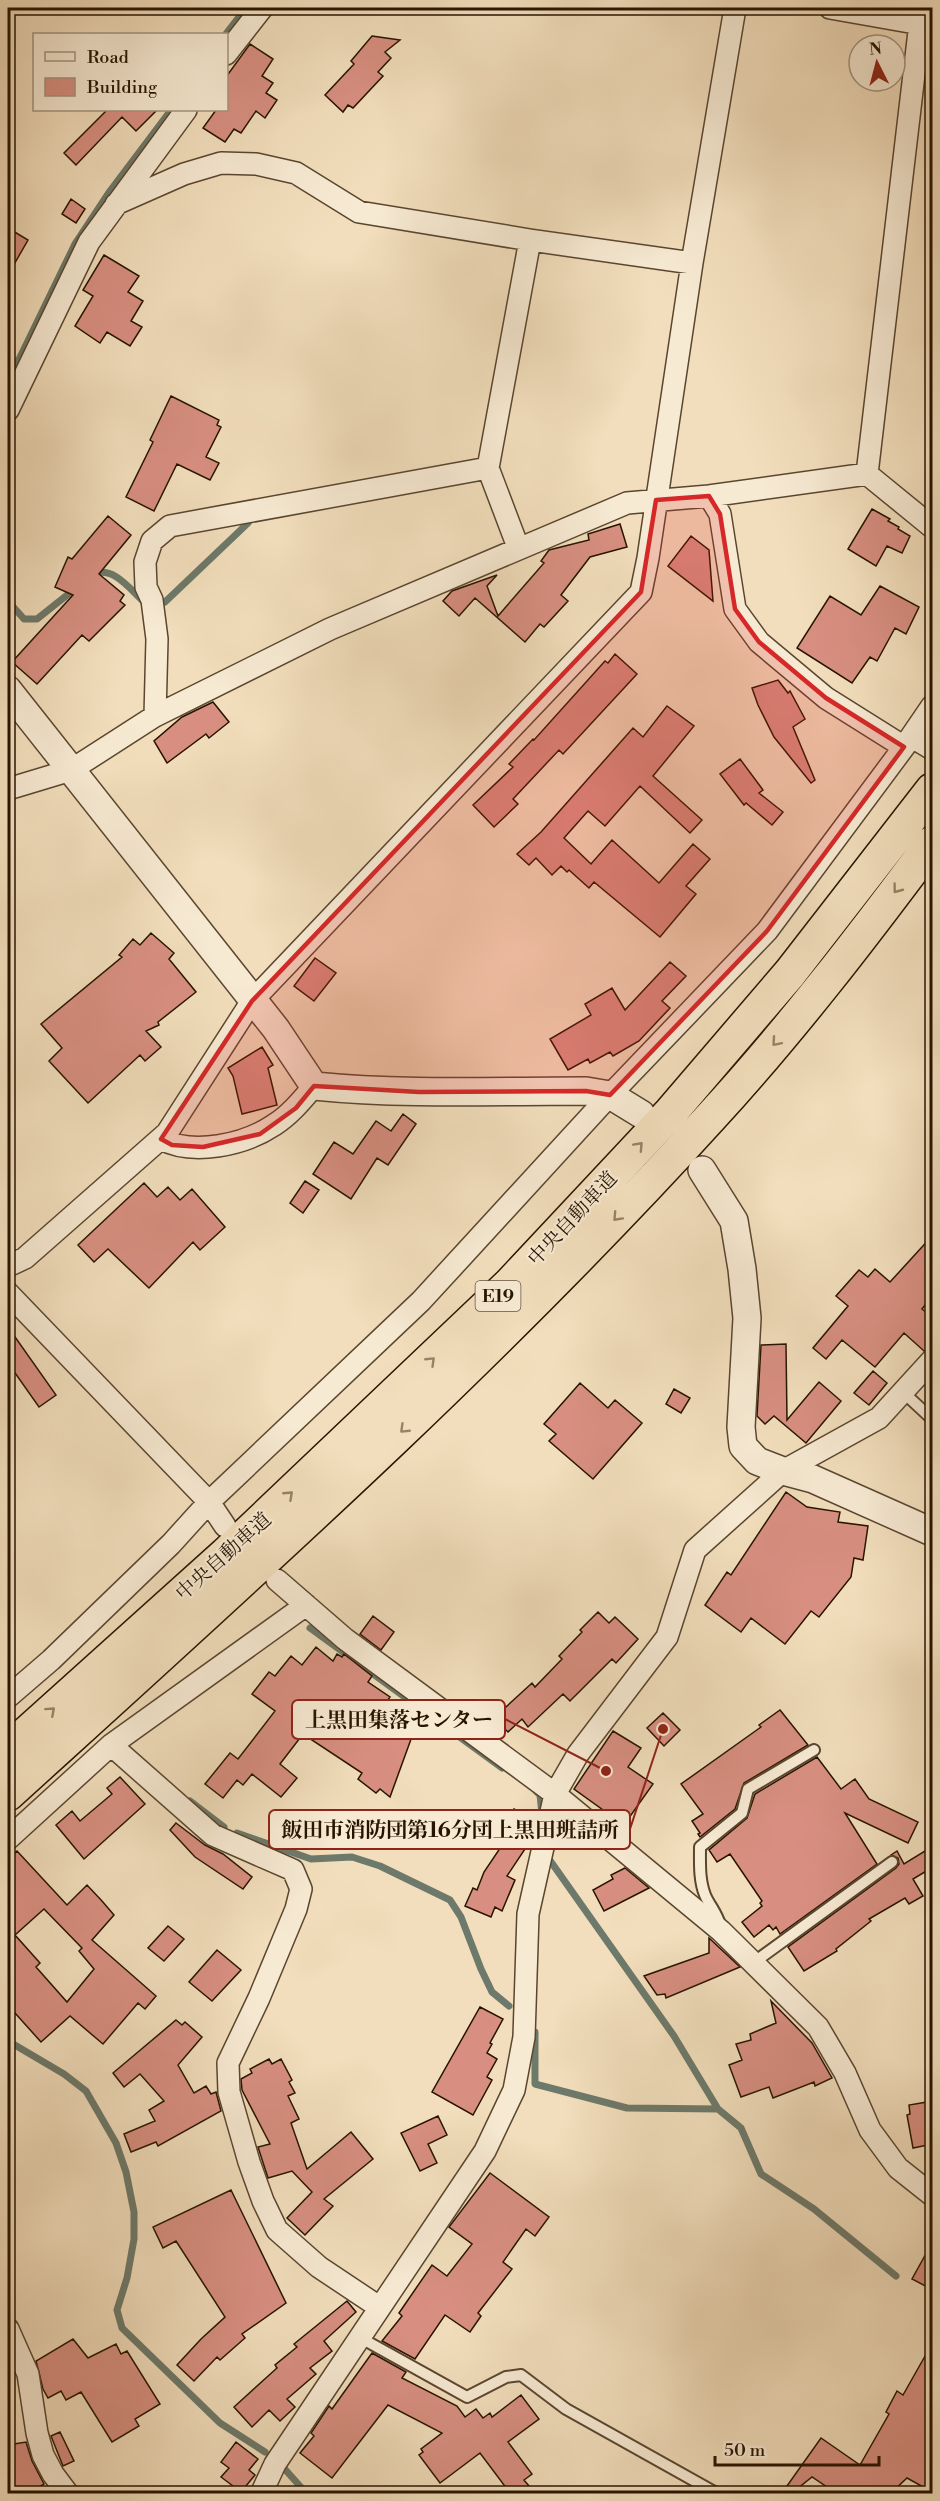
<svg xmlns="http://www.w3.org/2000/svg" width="940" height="2501" viewBox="0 0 940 2501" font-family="'Libre Bodoni','Noto Serif JP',serif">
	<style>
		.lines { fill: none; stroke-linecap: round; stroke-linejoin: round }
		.stream { stroke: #6d796a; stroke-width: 7 }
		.building { fill: #d88f81; stroke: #271400; stroke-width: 1.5; fill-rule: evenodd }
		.service-casing { stroke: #5a462f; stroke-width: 14 }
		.minor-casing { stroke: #5a462f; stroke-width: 24 }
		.tertiary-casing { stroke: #5a462f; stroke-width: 30 }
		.motorway-casing { stroke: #271400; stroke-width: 36 }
		.service { stroke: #f7ead3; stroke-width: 10 }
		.minor { stroke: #f7ead3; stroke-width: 21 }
		.tertiary { stroke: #f7ead3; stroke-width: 27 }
		.motorway { stroke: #f2debc; stroke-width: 33 }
		.oneway { stroke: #978367 }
		.marked { fill: #d62828; fill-opacity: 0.2; stroke: #d62828; stroke-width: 4.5; stroke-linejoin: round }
		.labels { text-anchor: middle; stroke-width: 4.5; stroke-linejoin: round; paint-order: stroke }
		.shield { fill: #f7ead3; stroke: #65543f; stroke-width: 1.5 }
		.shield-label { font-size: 18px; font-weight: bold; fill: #271400 }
		.street-label { font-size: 20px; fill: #271400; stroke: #f7ead3 }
		.leader { fill: none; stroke: #8f2418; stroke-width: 2 }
		.callout-dot { fill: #8f2418; stroke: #f7ead3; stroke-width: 2 }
		.callout { fill: #f7ead3; stroke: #8f2418; stroke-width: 2 }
		.callout-label { font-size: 21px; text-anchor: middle; font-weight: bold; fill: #271400 }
	</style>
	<rect width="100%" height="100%" fill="#f2debc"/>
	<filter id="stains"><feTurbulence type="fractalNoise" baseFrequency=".00333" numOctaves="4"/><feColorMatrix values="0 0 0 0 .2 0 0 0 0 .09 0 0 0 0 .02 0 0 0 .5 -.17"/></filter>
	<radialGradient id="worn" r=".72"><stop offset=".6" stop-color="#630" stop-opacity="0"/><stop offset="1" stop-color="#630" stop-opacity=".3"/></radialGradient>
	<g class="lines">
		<path class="stream" d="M 226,34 L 246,8
			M 10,378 L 75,244 L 110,191 L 171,110
			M 92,575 C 112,564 130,589 144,602
			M 8,601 L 24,619 L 37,619 L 76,588
			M 165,602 L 248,523
			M 310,1628 L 502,1768
			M 536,1791 L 540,1795 L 542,1814
			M 190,1801 L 224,1827
			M 237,1833 L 311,1859 L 352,1857 L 380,1866 L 450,1900 L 461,1917 L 481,1969 L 492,1992 L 509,2006
			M 549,1859 L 674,2036 L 718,2109
			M 535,2032 L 535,2084 L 627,2108 L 718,2109 L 741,2128 L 761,2174 L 814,2209 L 896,2276
			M 8,2041 L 64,2074 L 86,2091 L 116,2143 L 126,2172 L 134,2212 L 134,2239 L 127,2278 L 117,2310 L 122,2328 L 220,2423 L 265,2452
			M 282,2466 L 307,2494"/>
	</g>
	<path class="building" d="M 372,36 L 400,40 L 385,52 L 391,58 L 378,72 L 383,76 L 353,108 L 348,105 L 343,112 L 325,95 L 354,64 L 351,61 Z
		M 250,44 L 273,59 L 262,76 L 273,83 L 266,93 L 277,100 L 265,118 L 256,111 L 241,133 L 234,129 L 225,142 L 203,128 L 216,110 L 226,110 L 226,77 Z
		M 107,110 L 157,110 L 136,131 L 122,117 L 76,165 L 64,153 Z
		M 71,199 L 85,209 L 76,223 L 62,214 Z
		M 8,228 L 28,240 L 8,275 Z
		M 104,255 L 139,276 L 128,292 L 143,301 L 131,321 L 142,327 L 130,346 L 107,332 L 100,343 L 75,326 L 93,296 L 83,290 Z
		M 171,396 L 219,420 L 217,425 L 221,427 L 206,457 L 219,463 L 210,480 L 177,464 L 154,511 L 126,497 L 153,442 L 150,440 Z
		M 872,509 L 890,519 L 888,521 L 899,527 L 898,529 L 910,536 L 902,553 L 887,546 L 876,566 L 848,549 Z
		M 108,516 L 131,535 L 99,574 L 124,595 L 120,601 L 125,605 L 89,641 L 82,635 L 37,684 L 12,662 L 73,595 L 55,587 L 68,557 L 72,559 Z
		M 620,524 L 627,547 L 590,557 L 561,595 L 568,601 L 544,627 L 540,624 L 525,642 L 475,598 L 459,616 L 443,601 L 452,591 L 497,575 L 487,586 L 498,616 L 544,563 L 541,561 L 549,550 L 589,540 L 588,534 Z
		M 691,536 L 709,550 L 713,601 L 668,566 Z
		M 880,586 L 919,607 L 906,634 L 895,628 L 877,661 L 870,657 L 852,683 L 797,648 L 830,596 L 861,615 Z
		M 615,654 L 637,674 L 563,754 L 559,750 L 513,799 L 518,804 L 494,827 L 473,805 L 513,767 L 509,764 L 533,739 L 534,740 L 605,661 L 608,663 Z
		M 778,680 L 788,693 L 790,691 L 805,719 L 793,727 L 815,780 L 811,783 L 774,737 L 758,705 L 752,688 Z
		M 213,702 L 229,722 L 209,738 L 206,734 L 167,763 L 154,741 L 182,717 Z
		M 667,706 L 694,726 L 653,776 L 702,820 L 690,833 L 640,786 L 605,826 L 588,811 L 564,838 L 591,864 L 612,840 L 659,883 L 693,844 L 710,859 L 686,886 L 696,894 L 660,937 L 594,882 L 589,888 L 569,870 L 567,872 L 561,866 L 552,875 L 536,858 L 529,865 L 517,854 L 541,832 L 633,728 L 643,737 Z
		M 740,759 L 763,790 L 759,793 L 783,812 L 772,825 L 746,803 L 744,805 L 720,774 Z
		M 151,933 L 174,953 L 169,959 L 196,992 L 158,1022 L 159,1025 L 146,1031 L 161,1047 L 145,1061 L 140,1055 L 88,1103 L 49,1061 L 62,1048 L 41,1024 L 122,957 L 119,955 L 133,939 L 140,945 Z
		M 315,958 L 336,973 L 314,1001 L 294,986 Z
		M 670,962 L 686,976 L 662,1001 L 670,1008 L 639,1041 L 613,1056 L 610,1052 L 590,1063 L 588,1059 L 568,1070 L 550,1039 L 591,1015 L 585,1004 L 612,988 L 625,1010 Z
		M 262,1047 L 273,1065 L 268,1068 L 277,1105 L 242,1114 L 233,1076 L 228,1068 Z
		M 403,1114 L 416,1124 L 388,1165 L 377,1158 L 351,1199 L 313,1174 L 334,1142 L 353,1154 L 376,1121 L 391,1131 Z
		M 305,1181 L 319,1190 L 303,1213 L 290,1203 Z
		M 144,1183 L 157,1197 L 168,1187 L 180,1200 L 192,1189 L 225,1227 L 200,1250 L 193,1242 L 149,1288 L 108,1249 L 94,1262 L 78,1245 Z
		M 933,1235 L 933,1295 L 922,1309 L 933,1318 L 933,1348 L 924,1351 L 904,1333 L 875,1367 L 842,1340 L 826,1359 L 813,1348 L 848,1306 L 836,1296 L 859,1270 L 868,1277 L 875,1269 L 890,1282 Z
		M 8,1327 L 56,1395 L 39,1407 L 8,1363 Z
		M 786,1344 L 787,1420 L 819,1382 L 841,1401 L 806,1443 L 774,1416 L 765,1424 L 757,1416 L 761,1345 Z
		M 873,1371 L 887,1383 L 869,1405 L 854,1393 Z
		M 580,1383 L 608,1408 L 615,1400 L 642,1423 L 593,1479 L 549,1441 L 556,1434 L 544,1424 Z
		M 674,1389 L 690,1398 L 681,1413 L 666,1404 Z
		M 786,1492 L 807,1507 L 840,1512 L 838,1522 L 868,1526 L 863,1560 L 854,1558 L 851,1577 L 819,1617 L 811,1611 L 785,1644 L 751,1618 L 741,1632 L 705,1605 L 727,1572 L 731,1575 Z
		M 598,1612 L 609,1623 L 615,1617 L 638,1639 L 616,1663 L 612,1659 L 570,1701 L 563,1694 L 528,1727 L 522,1719 L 508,1732 L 494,1718 L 532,1683 L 535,1687 L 562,1659 L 559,1656 L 582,1632 L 580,1630 Z
		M 373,1616 L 394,1632 L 381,1650 L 360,1634 Z
		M 316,1647 L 333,1661 L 337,1654 L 342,1657 L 344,1654 L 372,1676 L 368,1682 L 390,1697 L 385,1704 L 418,1720 L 390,1797 L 380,1789 L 376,1793 L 358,1779 L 362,1773 L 303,1734 L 280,1764 L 297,1778 L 281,1797 L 252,1774 L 243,1785 L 237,1780 L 223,1798 L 205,1784 L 230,1753 L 238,1759 L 275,1711 L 252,1694 L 269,1672 L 275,1676 L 291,1656 L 302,1665 Z
		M 780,1710 L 808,1745 L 744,1783 L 735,1809 L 700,1837 L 698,1834 L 700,1833 L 692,1821 L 703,1814 L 681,1784 L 761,1727 L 759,1725 Z
		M 663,1713 L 680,1730 L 664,1746 L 647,1728 Z
		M 613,1731 L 641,1748 L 628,1767 L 653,1784 L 624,1825 L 574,1789 Z
		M 817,1757 L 841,1789 L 855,1779 L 869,1799 L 918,1822 L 908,1843 L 845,1813 L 877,1864 L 780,1934 L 776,1927 L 773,1930 L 769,1925 L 754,1937 L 742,1922 L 762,1906 L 760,1903 L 762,1901 L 730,1854 L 717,1862 L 709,1850 L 747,1818 L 755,1794 Z
		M 120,1777 L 145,1804 L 84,1859 L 56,1825 L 72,1811 L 80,1821 L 112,1794 L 107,1788 Z
		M 514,1809 L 534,1822 L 521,1842 L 527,1846 L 507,1876 L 515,1880 L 502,1911 L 495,1907 L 491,1917 L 465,1906 L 473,1888 L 477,1890 L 484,1872 L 509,1835 L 501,1829 Z
		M 176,1823 L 205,1845 L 223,1854 L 252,1877 L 243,1889 L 195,1857 L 170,1830 Z
		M 933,1846 L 933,1867 L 913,1879 L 923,1896 L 909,1904 L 905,1898 L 869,1919 L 871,1921 L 836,1949 L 837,1951 L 804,1971 L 788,1947 L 896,1868 L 899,1864 L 898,1858 L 891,1855 L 897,1851 L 904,1864 Z
		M 17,1851 L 67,1905 L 87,1885 L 102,1901 L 114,1915 L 92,1940 L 156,1996 L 145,2009 L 138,2003 L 103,2044 L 70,2016 L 41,2042 L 15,2013 L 8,2019 L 8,1859 ZM 44,1909 L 82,1948 L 79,1951 L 94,1969 L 67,2002 L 36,1967 L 40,1963 L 15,1935 Z
		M 625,1868 L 649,1888 L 604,1911 L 593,1890 L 613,1879 L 611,1875 Z
		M 168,1926 L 184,1939 L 164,1961 L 148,1948 Z
		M 709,1938 L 740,1967 L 666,1998 L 665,1994 L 657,1995 L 644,1976 L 709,1953 Z
		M 217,1950 L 241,1970 L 212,2001 L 189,1982 Z
		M 771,2001 L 812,2043 L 832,2078 L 815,2086 L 814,2082 L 773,2098 L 769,2087 L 741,2097 L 729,2065 L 742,2060 L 736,2044 L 751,2040 L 750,2034 L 776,2023 Z
		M 480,2007 L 503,2019 L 490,2043 L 492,2044 L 487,2053 L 497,2059 L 487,2077 L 492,2080 L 473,2115 L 432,2092 Z
		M 176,2020 L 182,2025 L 185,2022 L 202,2037 L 178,2065 L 194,2093 L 206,2086 L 211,2094 L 216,2092 L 221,2111 L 158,2146 L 156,2142 L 131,2152 L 124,2134 L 155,2121 L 149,2110 L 164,2101 L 140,2074 L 124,2087 L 113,2073 Z
		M 269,2059 L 272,2064 L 281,2059 L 292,2080 L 289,2082 L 295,2093 L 288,2096 L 299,2119 L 291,2123 L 307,2169 L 351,2132 L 373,2159 L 324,2199 L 333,2206 L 305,2235 L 287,2218 L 312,2192 L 292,2171 L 268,2178 L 258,2147 L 270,2144 L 242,2090 L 241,2079 L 252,2073 L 250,2069 Z
		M 933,2101 L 933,2144 L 913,2148 L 907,2115 L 910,2114 L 909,2105 Z
		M 438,2116 L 447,2135 L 428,2144 L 437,2163 L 420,2171 L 401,2133 Z
		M 490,2173 L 549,2217 L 535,2236 L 526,2229 L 503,2262 L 512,2269 L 478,2313 L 481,2316 L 470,2332 L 445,2315 L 415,2359 L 382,2341 L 402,2316 L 399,2313 L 432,2265 L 447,2276 L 472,2244 L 449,2227 Z
		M 231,2190 L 286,2303 L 242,2334 L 245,2338 L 220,2360 L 217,2357 L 194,2381 L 177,2365 L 201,2339 L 225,2317 L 176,2241 L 163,2248 L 153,2227 Z
		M 933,2241 L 933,2290 L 912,2279 Z
		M 347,2301 L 356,2312 L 324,2341 L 332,2351 L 310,2368 L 316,2374 L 287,2399 L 295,2407 L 280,2421 L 269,2410 L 252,2427 L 234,2407 L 277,2368 L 275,2365 L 297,2347 L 294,2344 Z
		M 73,2339 L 88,2358 L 116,2344 L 121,2354 L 127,2351 L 160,2404 L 135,2419 L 139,2426 L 112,2442 L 81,2392 L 66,2400 L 61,2391 L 48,2398 L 43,2389 L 36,2361 Z
		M 933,2342 L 933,2475 L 925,2488 L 907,2478 L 891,2493 L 836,2493 L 812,2477 L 792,2493 L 782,2493 L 821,2438 L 860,2465 L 889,2414 L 886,2412 L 897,2391 L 903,2395 Z
		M 372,2353 L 406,2372 L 402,2378 L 457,2406 L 465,2417 L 476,2409 L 483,2418 L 490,2413 L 492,2417 L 521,2395 L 539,2419 L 508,2442 L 532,2474 L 524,2480 L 535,2493 L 510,2493 L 480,2453 L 440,2483 L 419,2455 L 423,2452 L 421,2449 L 442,2433 L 388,2405 L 332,2478 L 300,2453 L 314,2436 L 311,2433 L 329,2406 L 332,2409 Z
		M 60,2432 L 74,2461 L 63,2466 L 51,2436 Z
		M 26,2442 L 32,2461 L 44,2484 L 30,2493 L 8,2493 L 8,2445 Z
		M 236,2442 L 258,2459 L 249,2470 L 255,2475 L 241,2492 L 221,2477 L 229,2468 L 221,2462 Z"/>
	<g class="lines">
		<g class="service-casing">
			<path id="service" d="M 903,1392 L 932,1419
				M 720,1925 C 717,1913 709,1905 705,1895 C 699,1880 700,1863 700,1847 L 742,1813 L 748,1789 L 814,1750
				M 753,1963 L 892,1862
				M 359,2337 L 467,2397 L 506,2377 L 521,2375 L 566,2409 L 718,2494"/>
		</g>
		<g class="minor-casing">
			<path id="minor" d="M 830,8 L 932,26
				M 226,54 L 262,8
				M 116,204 L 184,174 L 221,163 L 256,164 L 296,173 L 359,212 L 530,240 L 692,263
				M 8,410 L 89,242 L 186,110
				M 867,474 L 920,23
				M 709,496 L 720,514 L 735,609 L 759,642 L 826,698 L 904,747
				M 518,547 L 488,468 L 530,240
				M 155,716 L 157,639 L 152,600 L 146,587 L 145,562 L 152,541 L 170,526 L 488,468
				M 912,737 L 932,749
				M 8,789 L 71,770 L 155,716 L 330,629 L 627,503 L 709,496 L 867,474 L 932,527
				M 161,1139 C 193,1156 244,1145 274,1125 C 290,1115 302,1100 314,1086
				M 8,1266 L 25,1258 L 167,1133 L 252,1001 L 641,592 L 648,558 L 692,263 L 735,8
				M 8,1293 L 209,1502 L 225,1526
				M 277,1580 L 345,1639 L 555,1794 L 721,1931 L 818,2027 L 845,2073 L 870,2130 L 898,2168 L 932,2195
				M 8,1697 L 51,1660 L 171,1544 L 209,1502 L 421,1301 L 610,1095 L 767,931 L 904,747 L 932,706
				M 111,1745 L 213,1835 L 293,1870 L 301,1889 L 296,1909 L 259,1998 L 228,2063 L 229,2092 L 249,2162 L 263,2201 L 277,2230 L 319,2267 L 379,2307
				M 8,1839 L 111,1745 L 306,1605
				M 8,2329 L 28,2374 L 37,2433 L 43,2455 L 53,2474 L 68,2494
				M 261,2494 L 275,2464 L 485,2151 L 514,2090 L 524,2037 L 528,1914 L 555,1794 L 578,1754 L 667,1637 L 695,1550 L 783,1471 L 879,1418 L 932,1360"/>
		</g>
		<g class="tertiary-casing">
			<path id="tertiary" d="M 8,690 L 276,1029 L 314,1086 C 404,1095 495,1091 586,1091 L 610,1095 L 641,1114
				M 702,1170 L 734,1221 L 742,1269 L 747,1318 L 741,1427 L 743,1446 L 757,1461 L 783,1471 L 813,1479 L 932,1532"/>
		</g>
		<g class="motorway-casing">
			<path id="motorway" d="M 8,1750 L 226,1554 L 510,1284 L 671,1112 L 790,973 L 932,790
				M 8,1794 C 248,1576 491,1359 710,1118 C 790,1031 862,937 932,843"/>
		</g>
		<use href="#service" class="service"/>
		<use href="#minor" class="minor"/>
		<use href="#tertiary" class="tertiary"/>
		<use href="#motorway" class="motorway"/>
	</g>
	<defs><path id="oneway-chevron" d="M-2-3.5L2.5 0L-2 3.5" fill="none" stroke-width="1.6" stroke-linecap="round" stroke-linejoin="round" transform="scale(1.5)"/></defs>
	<g class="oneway">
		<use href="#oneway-chevron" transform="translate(897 889) rotate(127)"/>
		<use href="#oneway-chevron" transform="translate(776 1042) rotate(131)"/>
		<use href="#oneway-chevron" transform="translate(639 1146) rotate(-47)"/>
		<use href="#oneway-chevron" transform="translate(617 1217) rotate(133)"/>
		<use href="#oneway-chevron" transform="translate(431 1361) rotate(-44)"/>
		<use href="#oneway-chevron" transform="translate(404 1429) rotate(136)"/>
		<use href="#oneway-chevron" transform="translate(289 1495) rotate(-43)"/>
		<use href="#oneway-chevron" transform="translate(51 1711) rotate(-42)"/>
	</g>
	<path class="marked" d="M 709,496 L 720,514 L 735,609 L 759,642 L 826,698 L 904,747 L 767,931 L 610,1095 L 586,1091 L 419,1092 L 314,1086 L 296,1108 L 260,1134 L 203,1147 L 172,1145 L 161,1139 L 252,1001 L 641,592 L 656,500 Z"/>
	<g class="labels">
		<rect class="shield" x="475.5" y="1281" width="45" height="30" rx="4.5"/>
		<g class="shield-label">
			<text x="498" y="1302">E19</text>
		</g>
		<g class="street-label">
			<text transform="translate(572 1218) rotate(-47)" y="7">中央自動車道</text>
			<text transform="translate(223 1556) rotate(-42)" y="7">中央自動車道</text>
		</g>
	</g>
	<path class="leader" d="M606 1771L505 1719M663 1729L630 1829"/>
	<g class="callout-dot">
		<circle cx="606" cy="1771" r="6"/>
		<circle cx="663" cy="1729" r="6"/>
	</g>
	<g class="callout">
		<rect x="292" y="1700" width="213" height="39" rx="6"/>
		<rect x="269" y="1810" width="361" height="39" rx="6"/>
	</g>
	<g class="callout-label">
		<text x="399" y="1727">上黒田集落センター</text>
		<text x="450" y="1837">飯田市消防団第16分団上黒田班詰所</text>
	</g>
	<rect width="940" height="2501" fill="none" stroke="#f2debc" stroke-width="30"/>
	<rect x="9" y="9" width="922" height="2483" fill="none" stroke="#271400" stroke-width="3"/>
	<rect x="15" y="15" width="910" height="2471" fill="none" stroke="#271400" stroke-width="1.5"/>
	<rect x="33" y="33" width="195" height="78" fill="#f7ead3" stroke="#a4947f" stroke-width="1.5"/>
	<rect x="45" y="52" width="30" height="9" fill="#f7ead3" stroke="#a4947f" stroke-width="1.5"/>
	<text x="87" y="63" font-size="18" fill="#271400">Road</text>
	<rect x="45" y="78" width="30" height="18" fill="#d88f81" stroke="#a4947f" stroke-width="1.5"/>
	<text x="87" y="93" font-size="18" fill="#271400">Building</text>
	<g transform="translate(877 63) rotate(354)"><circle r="28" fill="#f7ead3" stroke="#a4947f" stroke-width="1.5"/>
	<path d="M0-4.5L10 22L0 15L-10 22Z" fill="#8f2418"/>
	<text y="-9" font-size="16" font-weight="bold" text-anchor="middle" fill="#271400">N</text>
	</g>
	<path d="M715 2456v9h164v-9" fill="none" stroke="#271400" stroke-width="3"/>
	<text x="724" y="2456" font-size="18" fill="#271400" stroke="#f7ead3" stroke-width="4.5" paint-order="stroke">50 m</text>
	<rect width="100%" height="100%" filter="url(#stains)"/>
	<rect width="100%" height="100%" fill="url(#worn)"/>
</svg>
